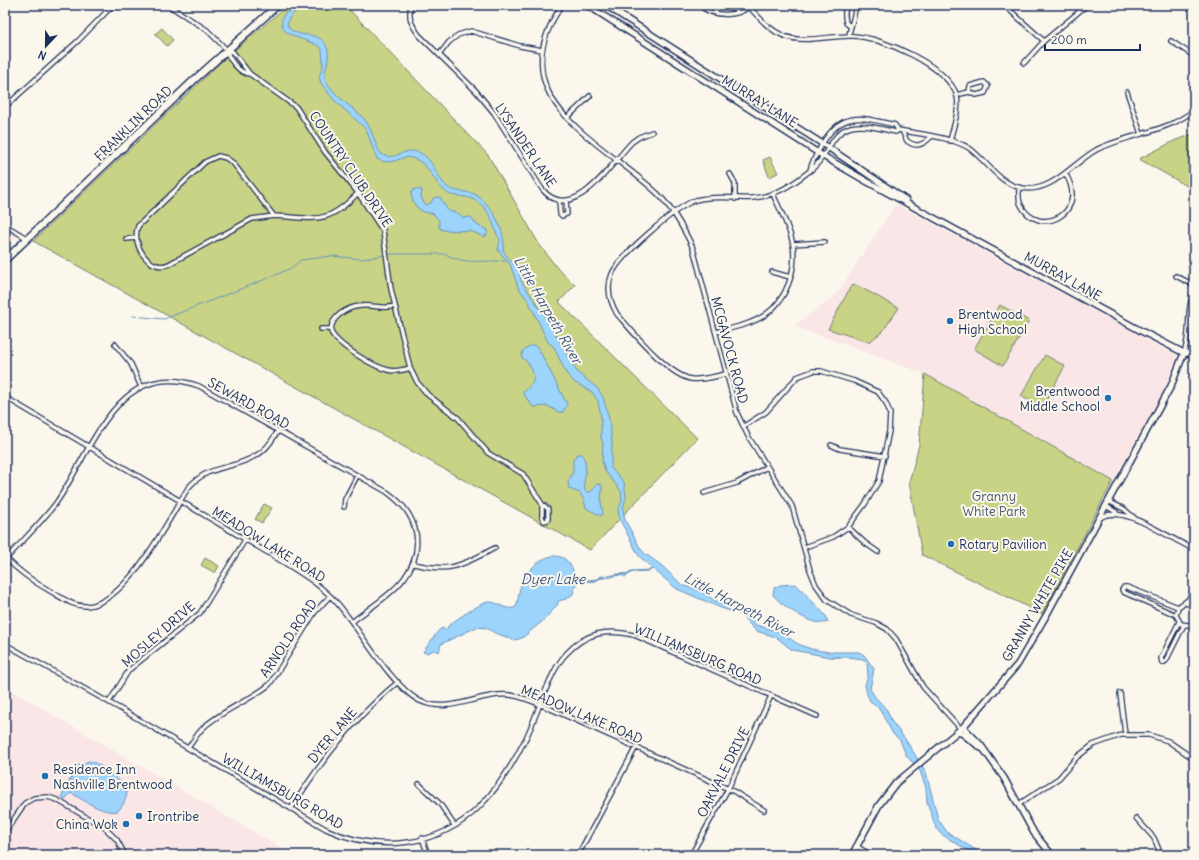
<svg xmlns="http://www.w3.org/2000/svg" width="1199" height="860" viewBox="0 0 1199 860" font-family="Delius,sans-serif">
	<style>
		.built { fill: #fae6e6 }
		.green { fill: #c8d386; stroke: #728172 }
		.water { fill: #9dd4fc; stroke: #6992bd }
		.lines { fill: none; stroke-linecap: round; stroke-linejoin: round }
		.stream { stroke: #6992bd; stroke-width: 1 }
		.street-casing { stroke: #1b2f5e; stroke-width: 6 }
		.secondary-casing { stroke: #1b2f5e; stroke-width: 8 }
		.primary-casing { stroke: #1b2f5e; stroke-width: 9 }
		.street { stroke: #fbf7ec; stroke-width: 3.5 }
		.secondary { stroke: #fbf7ec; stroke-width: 5 }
		.primary { stroke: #fbf7ec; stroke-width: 6 }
		.poi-dot { fill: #1f6fb2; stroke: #fbf7ec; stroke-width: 1.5 }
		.labels { text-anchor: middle; stroke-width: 4; stroke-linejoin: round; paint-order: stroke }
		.street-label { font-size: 13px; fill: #1b2f5e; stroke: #fbf7ec }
		.poi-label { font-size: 13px; fill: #1b2f5e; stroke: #fbf7ec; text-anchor: start }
		.park-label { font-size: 13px; fill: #465868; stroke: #fbf7ec }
		.water-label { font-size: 14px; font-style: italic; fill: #3c5886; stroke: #fbf7ec }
	</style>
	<rect width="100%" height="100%" fill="#fbf7ec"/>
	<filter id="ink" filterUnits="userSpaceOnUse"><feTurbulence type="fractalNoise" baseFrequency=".025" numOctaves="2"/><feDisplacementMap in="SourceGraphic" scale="8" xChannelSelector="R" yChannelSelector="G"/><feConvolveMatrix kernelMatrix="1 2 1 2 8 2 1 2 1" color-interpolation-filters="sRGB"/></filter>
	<g filter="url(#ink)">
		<path class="built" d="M 896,204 L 1178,356 L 1163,392 L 1113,481 L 925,374 L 794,326 L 836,295 Z
			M 5,230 L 17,236 L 5,248 Z
			M 5,687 L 293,855 L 5,855 Z"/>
		<path class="green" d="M 288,5 L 345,5 L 488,155 L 539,244 L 557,268 L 575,285 L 559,302 L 697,438 L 590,550 L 33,241 L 223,60 Z
			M 162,28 L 173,40 L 167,46 L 155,34 Z
			M 1194,134 L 1194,190 L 1139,159 L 1176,140 Z
			M 770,157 L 778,173 L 769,177 L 763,160 Z
			M 856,285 L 899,308 L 882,332 L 869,342 L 828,329 L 851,286 Z
			M 1000,305 L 1029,321 L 1003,366 L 974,349 Z
			M 1045,355 L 1065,366 L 1042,408 L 1021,396 Z
			M 925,374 L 1113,481 L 1042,614 L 922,555 L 909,482 L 919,445 Z
			M 264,504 L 272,508 L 262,523 L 255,519 Z
			M 205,558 L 219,566 L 215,573 L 201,565 Z"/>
		<path class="water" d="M 297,5 L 301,5 L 289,18 L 287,25 C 296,40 314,30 324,42 C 335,56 321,71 326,80 C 333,96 352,106 364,119 C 373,130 374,143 381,154 C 397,162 402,147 418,152 C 433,157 436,177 447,187 C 453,192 466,191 474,194 C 490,201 508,234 503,250 C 508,261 522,267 521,281 L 548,321 L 577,372 L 597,388 L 603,397 L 609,419 L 612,442 L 611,468 L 624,482 L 626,497 L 623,509 L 625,520 L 639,546 L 644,553 L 661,565 L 682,585 L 701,591 L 714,600 L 730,607 L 743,610 L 756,625 L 780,632 L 798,644 L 811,649 L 828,652 L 859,652 L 864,655 L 874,669 L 870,689 L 876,698 L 887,710 L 892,722 L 905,739 L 926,772 L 938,819 L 947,832 L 984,855 L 972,853 L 941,834 L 936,828 L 927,802 L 926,788 L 920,771 L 906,755 L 900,740 L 893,734 L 879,708 L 870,701 L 867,694 L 865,685 L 868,676 L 867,663 L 863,659 L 848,657 L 830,657 L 792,650 L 776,637 L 756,631 L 740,614 L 721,608 L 677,589 L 653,569 L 649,571 L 632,572 L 626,577 C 617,572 611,580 602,577 L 596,581 L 576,582 L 573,594 L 566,599 L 558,601 L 558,604 L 544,620 L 522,638 L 515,640 L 495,633 L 487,628 L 477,627 L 441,644 L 439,652 L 434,650 L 427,653 L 423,652 L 439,630 L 442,628 L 446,630 L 449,625 C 457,619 480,603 488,602 C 499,601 505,612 516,607 C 519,599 518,590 522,583 C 535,555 568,541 576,580 L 597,580 L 601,576 C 611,578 617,571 627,575 L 631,571 L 650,570 L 652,568 L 639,556 L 620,520 L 618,511 L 622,500 L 621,491 L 605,471 L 602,461 L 603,443 L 601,438 L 601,418 L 598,401 L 592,392 L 574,382 L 566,373 L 554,347 L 548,342 L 529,302 L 518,287 L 510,264 L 498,250 C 498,247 500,243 500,240 C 500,238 497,235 496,232 C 491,216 486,204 470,198 C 462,195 453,198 446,192 C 433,182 429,162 412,158 C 399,155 394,167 377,159 L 366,129 L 334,100 L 321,83 L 319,77 L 323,67 L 322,49 C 312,37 270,39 285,13 L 290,12 Z
			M 415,189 L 422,190 L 421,197 L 425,205 L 431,203 L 433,198 L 440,197 L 448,211 L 458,213 L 463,218 L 471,217 L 477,225 L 487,230 L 487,235 L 484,237 L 471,231 L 442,230 L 439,227 L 439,220 L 432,213 C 419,213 412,205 411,192 Z
			M 534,345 L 538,348 L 567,404 L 563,412 L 558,412 L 548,406 L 533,407 L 523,393 C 525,390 530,387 532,383 C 537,376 529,361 522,358 C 521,350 527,346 534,345 Z
			M 578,454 L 582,454 C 591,470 580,481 586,492 L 591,492 L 597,484 L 602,485 L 601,503 L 603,513 L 601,516 L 586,508 L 584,500 L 580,493 L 569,489 L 568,482 L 573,472 L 573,460 Z
			M 796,584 L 826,616 L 828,622 C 814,628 782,606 773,595 L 774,588 L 780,585 Z
			M 89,761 C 100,763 122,780 126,790 C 129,797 122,806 118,811 C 102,814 84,800 71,793 L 65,799 L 61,797 L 77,766 Z"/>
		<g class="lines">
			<path class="stream" d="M 388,254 L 446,254 C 461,264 480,261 498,261
				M 501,261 L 509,261
				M 133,316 L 164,319 L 271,277 L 291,268 L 301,260 L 332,256 L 362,259 L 385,255
				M 617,575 L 635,572
				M 589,580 L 604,578
				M 832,657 L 840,657
				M 877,706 L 883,715"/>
			<g class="street-casing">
				<path id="street" d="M 168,5 L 207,30 L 227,50 L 233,52 L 250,74 C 240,74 228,59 227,50
					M 267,5 L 274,9
					M 411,5 C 408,18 411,24 419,35 L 476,91 L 494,113 L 542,189 C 573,227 612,162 632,142 L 639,137 L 652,132
					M 562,5 C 497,101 601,139 658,194 C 673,209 684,229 693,248 L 737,413 L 748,436 L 792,506 L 810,570 L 816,585 L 827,600 L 851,615 L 876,623 L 887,629 L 896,639 L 923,687 L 961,729
					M 699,5 C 713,17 737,18 751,5
					M 849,5 C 843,8 845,17 846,23 L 850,26
					M 1004,5 L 1044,41
					M 749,7 C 760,18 769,30 784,36 C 805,44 831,35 853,36 C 882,37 948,66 957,96 C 960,110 953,127 950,141
					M 849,36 C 850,26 854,20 855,9 L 852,5
					M 1171,41 L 1194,56
					M 439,55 L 449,42 L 458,35 L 471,31 L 520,46 L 542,50
					M 1024,63 L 1044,41 L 1087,5
					M 250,74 L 296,107 L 325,152 L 358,193 L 383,231 L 391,289 L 410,368 L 417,382 L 428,395 L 458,418 L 488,453 L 523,474 L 542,504 L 542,517 L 544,521 L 548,520 L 548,509 L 542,504
					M 1127,92 L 1141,134
					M 956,95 L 969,92 L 976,95 L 985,93 L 988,86 L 984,82 L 970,86 L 969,92
					M 5,107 L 78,41 L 113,5
					M 567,118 L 590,96
					M 898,130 C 919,134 951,137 969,148 C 986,160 999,184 1022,188 C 1051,194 1073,163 1096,150 C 1120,138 1149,134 1173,123 C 1180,120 1187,115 1194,111
					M 902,131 L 907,141 C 916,148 923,145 931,137
					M 218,156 L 226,158 L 233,163 L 274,216 L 252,219 L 169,264 C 149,273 131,244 138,226 L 205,162 Z
					M 730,174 L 735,183 L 735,199
					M 1019,187 C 1019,192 1018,200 1021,205 C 1037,238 1091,215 1065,173
					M 559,201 L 560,214 L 562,216 L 567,214 L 566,200
					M 274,216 C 316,218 326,226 358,193
					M 5,225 L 28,239
					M 126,239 L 136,238
					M 793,244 L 825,242
					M 772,272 L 790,277
					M 1176,276 L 1194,285
					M 395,306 C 380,310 374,304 361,306 C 347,307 330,317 331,332 C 337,345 374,367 388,370 C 396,372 403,370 410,368
					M 321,329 L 331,329
					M 716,332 C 732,328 750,325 765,315 C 786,301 797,270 793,245 C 790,228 780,210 773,194
					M 115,344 L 131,364 L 141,387
					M 1184,353 C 1192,330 1185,313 1194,292
					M 725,374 C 714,377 703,380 691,379 C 668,375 633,332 617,314 C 610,302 606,288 612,274 C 620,255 677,206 696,200 C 722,193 749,204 774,193 C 788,188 801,178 812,169 C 827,158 831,132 851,127 C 866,124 881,129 896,132 L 898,130 L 895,125 C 862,117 841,110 821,146 C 817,154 811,162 810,171
					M 5,397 L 275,557 C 298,571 320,584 338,604 C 360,630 392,687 420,701 C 451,715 479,692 510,695 C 525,697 539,704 553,710 L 733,791 L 764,810
					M 744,426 L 766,412 L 797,377 L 813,371 L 821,371 L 854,381 L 878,392 L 886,403 L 890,413 L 889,431 L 879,481 L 865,504 L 848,527 L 833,537 L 805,547
					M 831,445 L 840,449 L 885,456
					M 704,493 L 737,483 L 767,467
					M 1108,501 L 1124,509 L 1137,520
					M 1106,506 L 1116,512
					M 344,507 L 345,499 L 357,476
					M 1100,518 C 1123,502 1170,540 1194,549
					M 848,527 L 865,543 L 878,552
					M 6,558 C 19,572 34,582 50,591 C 61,597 73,607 87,606 C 127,603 169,519 188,488 C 210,463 230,471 255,456 C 266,451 272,440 278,431
					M 5,560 C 22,541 41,523 56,503 C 92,452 117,356 199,386 L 387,492 C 402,503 412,514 416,533 C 423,578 382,598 352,622
					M 414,564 C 452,573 462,565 495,548
					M 1194,589 L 1188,600 L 1178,607 L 1176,615 L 1181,624 L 1188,625 L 1194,623
					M 1185,603 L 1194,605
					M 1176,615 L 1123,592 L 1122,590 L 1124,587 L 1127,587 L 1178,607
					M 1179,622 L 1161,658 L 1162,663 L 1166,661 L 1184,625
					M 5,644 L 126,712 L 326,829 C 377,853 439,848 480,806 C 499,787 514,762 526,738 C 537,716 550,670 566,654 C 586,632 607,629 634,635 L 817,716
					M 1120,693 L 1125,734
					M 109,702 L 129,670 L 200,613 L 245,540
					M 188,748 C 193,741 197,734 203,728 C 222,710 250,701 270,684 L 315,612 L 330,596
					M 419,784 L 440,804 L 454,825
					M 1019,804 L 1059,778 L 1077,757 L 1093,745 L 1121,735 L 1149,735 L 1168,741 L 1194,759
					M 291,809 C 320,762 355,717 398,682
					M 1136,818 L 1154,838 L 1161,855
					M 5,832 L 25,803 L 34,798 L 48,797 L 57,800 L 105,828 L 117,840 L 125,855
					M 422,838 L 428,855
					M 856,846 L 871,855
					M 578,855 L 636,747
					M 691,855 L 728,789 L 771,696"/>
			</g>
			<g class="secondary-casing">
				<path id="secondary" d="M 587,5 L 823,156 L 866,181 L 1145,333 L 1184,353 L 1194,354
					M 605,5 L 829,148 L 906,200
					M 963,727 L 980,744 L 1004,778 L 1034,833 L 1052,855
					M 959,731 L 981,748
					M 852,855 L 879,805 L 896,783 L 963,727 L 1018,664 L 1047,614 L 1171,386 L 1184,353"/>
			</g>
			<g class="primary-casing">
				<path id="primary" d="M 5,260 L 194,80 L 278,5"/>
			</g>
			<use href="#street" class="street"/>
			<use href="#secondary" class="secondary"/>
			<use href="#primary" class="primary"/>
		</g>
	</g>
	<g class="poi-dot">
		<circle cx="950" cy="321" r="4"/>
		<circle cx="1108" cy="398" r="4"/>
		<circle cx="951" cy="544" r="4"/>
		<circle cx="45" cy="776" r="4"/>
		<circle cx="139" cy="816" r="4"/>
		<circle cx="126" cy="824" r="4"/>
	</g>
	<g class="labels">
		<g class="street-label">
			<text transform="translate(760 101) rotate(32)" y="5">MURRAY LANE</text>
			<text transform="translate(133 123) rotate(-44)" y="5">FRANKLIN ROAD</text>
			<text transform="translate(526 145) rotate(56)" y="5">LYSANDER LANE</text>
			<text transform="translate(351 169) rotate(56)" y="5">COUNTRY CLUB DRIVE</text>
			<text transform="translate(1063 276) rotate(29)" y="5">MURRAY LANE</text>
			<text transform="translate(730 350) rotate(75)" y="5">MCGAVOCK ROAD</text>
			<text transform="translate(249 403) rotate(29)" y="5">SEWARD ROAD</text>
			<text transform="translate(269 544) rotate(32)" y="5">MEADOW LAKE ROAD</text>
			<text transform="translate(1037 605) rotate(-60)" y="5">GRANNY WHITE PIKE</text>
			<text transform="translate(158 634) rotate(-41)" y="5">MOSLEY DRIVE</text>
			<text transform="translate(288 638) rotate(-56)" y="5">ARNOLD ROAD</text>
			<text transform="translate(698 654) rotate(23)" y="5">WILLIAMSBURG ROAD</text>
			<text transform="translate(582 714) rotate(23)" y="5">MEADOW LAKE ROAD</text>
			<text transform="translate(332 735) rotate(-50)" y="5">DYER LANE</text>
			<text transform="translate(723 772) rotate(-63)" y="5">OAKVALE DRIVE</text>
			<text transform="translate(283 791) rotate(30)" y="5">WILLIAMSBURG ROAD</text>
		</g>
		<g class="poi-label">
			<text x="958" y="319">Brentwood<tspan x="958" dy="15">High School</tspan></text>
			<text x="1100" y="396" text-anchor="end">Brentwood<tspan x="1100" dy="15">Middle School</tspan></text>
			<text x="959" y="549">Rotary Pavilion</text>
			<text x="53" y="774">Residence Inn<tspan x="53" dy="15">Nashville Brentwood</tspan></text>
			<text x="147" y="821">Irontribe</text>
			<text x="118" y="829" text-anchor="end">China Wok</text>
		</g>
		<g class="park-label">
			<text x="994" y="501">Granny<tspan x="994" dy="15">White Park</tspan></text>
		</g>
		<g class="water-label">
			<text transform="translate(548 310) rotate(60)" y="5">Little Harpeth River</text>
			<text x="553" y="584">Dyer Lake</text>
			<text transform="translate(739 605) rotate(28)" y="5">Little Harpeth River</text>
		</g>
	</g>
	<rect width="1199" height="860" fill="none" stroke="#fbf7ec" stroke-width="20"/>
	<rect x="10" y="10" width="1179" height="840" fill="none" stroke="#1b2f5e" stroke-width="1.5" filter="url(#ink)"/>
	<g transform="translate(46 46) rotate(202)" stroke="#fbf7ec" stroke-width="3" paint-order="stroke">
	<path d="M0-3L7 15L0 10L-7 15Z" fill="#1b2f5e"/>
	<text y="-6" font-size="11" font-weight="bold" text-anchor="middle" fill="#1b2f5e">N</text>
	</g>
	<path d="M1045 44v6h95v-6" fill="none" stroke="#1b2f5e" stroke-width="2"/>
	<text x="1051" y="44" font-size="12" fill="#1b2f5e" stroke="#fbf7ec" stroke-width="3" paint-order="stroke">200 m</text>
</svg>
